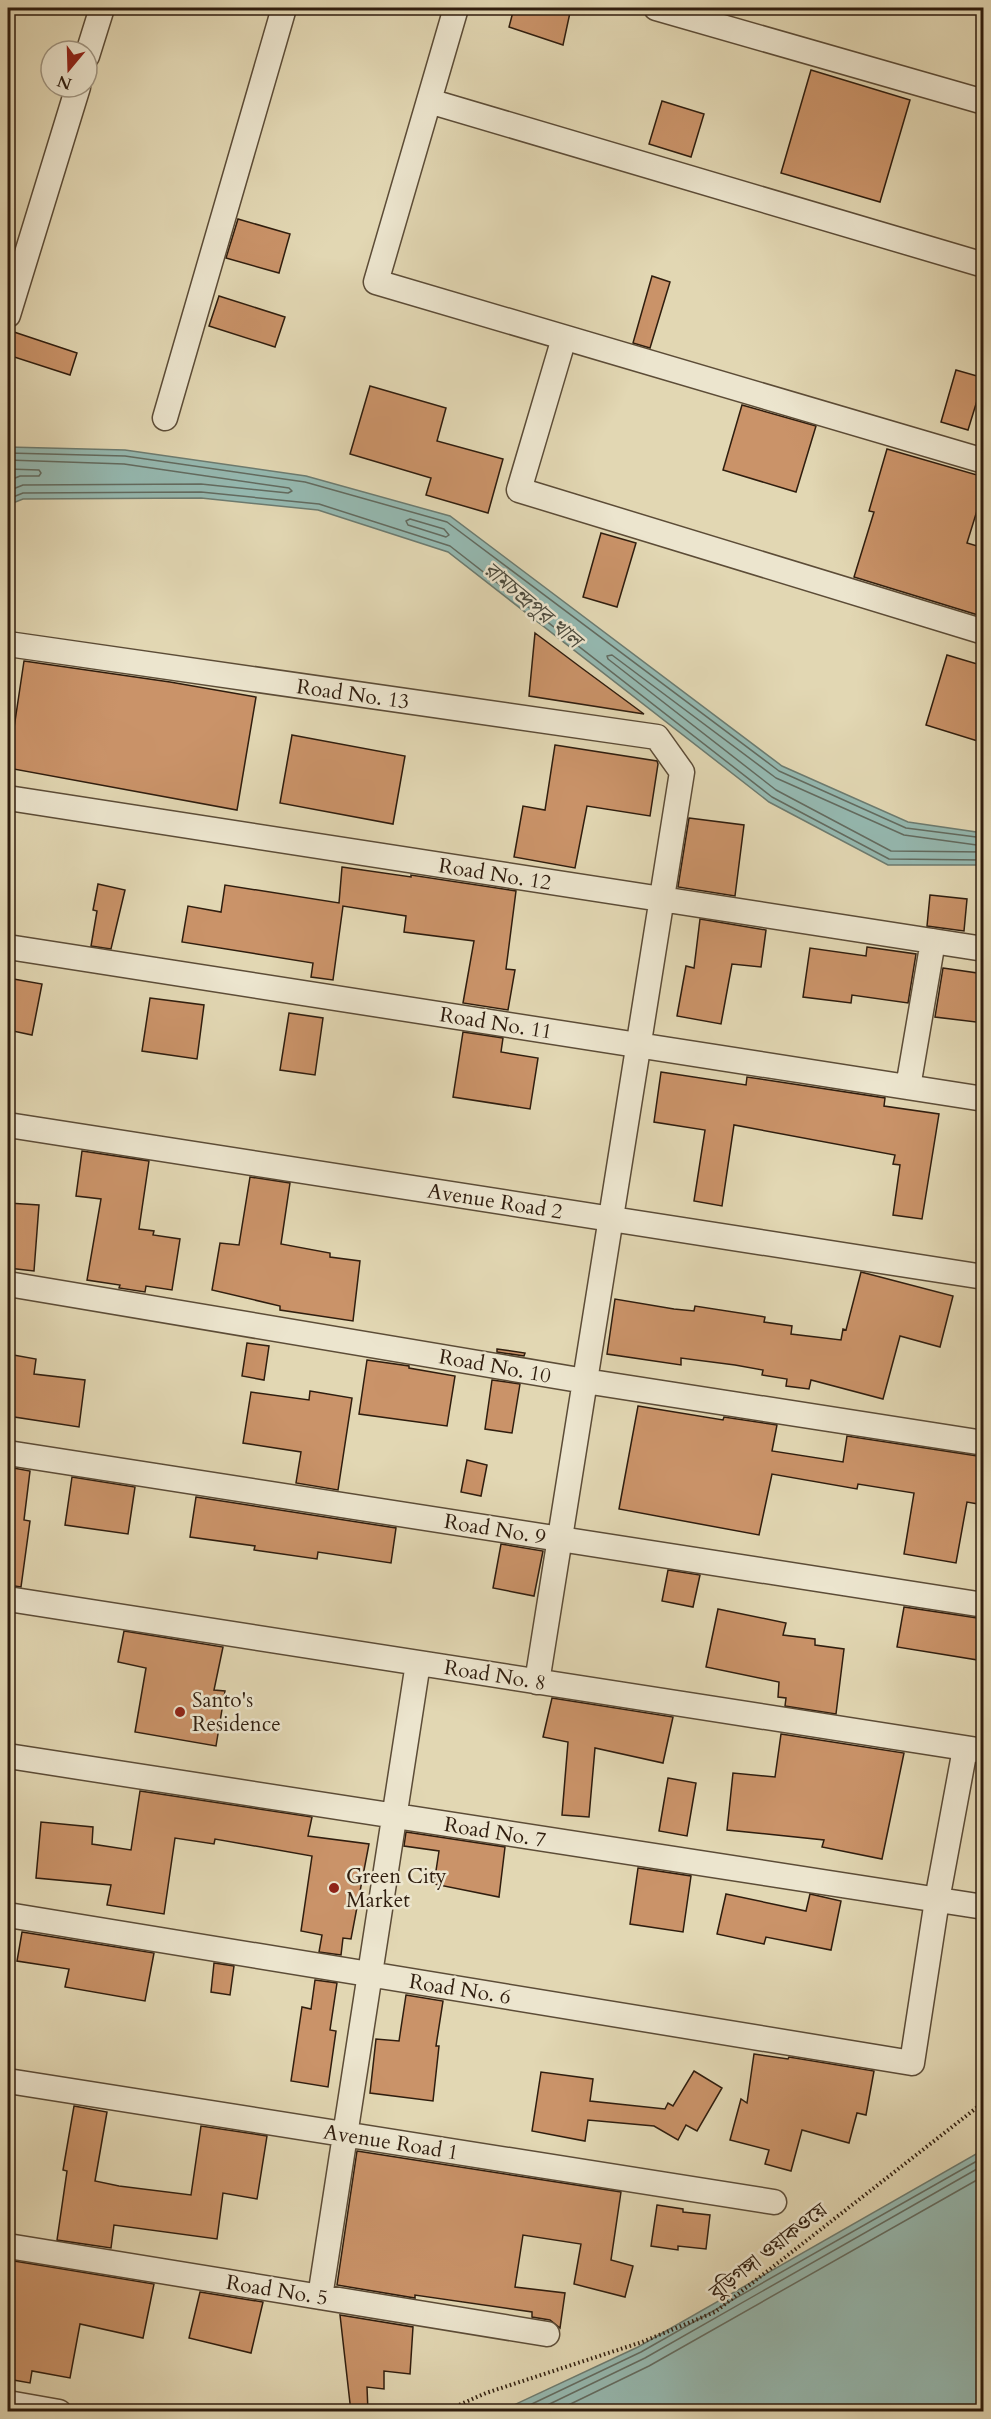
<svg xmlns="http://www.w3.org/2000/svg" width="991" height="2419" viewBox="0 0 991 2419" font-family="Cardo,'Noto Serif Bengali',serif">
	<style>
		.water { fill: #95b9b1; stroke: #6c7b70; stroke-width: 1.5 }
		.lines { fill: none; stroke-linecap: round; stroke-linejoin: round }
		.shore { stroke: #626b60; stroke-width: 1.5 }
		.building { fill: #ca9369; stroke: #2f1d0e; stroke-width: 1.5 }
		.minor-casing { stroke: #5c4c37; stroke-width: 27 }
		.path { stroke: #2f1d0e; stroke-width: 4; stroke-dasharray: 1.5 3; stroke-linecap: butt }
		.minor { stroke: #ece5ce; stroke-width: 24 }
		.poi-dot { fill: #8f2418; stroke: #ece5ce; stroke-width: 2 }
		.labels { text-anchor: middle; stroke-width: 5; stroke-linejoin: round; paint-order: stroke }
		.street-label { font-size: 21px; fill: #2f1d0e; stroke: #ece5ce }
		.poi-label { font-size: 21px; fill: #2f1d0e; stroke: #ece5ce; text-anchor: start }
		.water-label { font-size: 22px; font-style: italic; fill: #4e4c3f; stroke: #ece5ce }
	</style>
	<rect width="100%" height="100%" fill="#e2d7b3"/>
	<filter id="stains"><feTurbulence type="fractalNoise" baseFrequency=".00333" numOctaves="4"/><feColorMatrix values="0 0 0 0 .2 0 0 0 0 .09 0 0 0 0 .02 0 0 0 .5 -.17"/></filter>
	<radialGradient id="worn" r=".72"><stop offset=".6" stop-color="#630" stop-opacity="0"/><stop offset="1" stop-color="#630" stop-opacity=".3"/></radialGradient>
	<path class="water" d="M 8,447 L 125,450 L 306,476 L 450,516 L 782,766 L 908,822 L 983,833 L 983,865 L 888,865 L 769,802 L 448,552 L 318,510 L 201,498 L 23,499 L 8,505 Z
		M 983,2150 L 983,2411 L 501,2411 L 638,2347 Z"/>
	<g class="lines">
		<path class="shore" d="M 8,453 L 125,456 L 305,482 L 447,522 L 779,771 L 906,828 L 984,838
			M 8,460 L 124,464 L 289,488 L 292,491 L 288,493 L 201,484 L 23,485 L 8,491
			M 8,469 L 39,470 L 41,473 L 39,476 L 20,476 L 8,481
			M 8,499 L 23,493 L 201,492 L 319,504 L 450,546 L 772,797 L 889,859 L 984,860
			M 410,519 L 444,529 L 449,535 L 446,537 L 408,525 L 406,521 Z
			M 984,846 L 904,835 L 776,778 L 612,655 L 607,656 L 608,659 L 776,790 L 891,851 L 984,852
			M 515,2412 L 641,2352 L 984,2157
			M 533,2412 L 645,2358 L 984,2165
			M 554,2412 L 649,2366 L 984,2176"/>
	</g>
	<path class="building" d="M 514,8 L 571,8 L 563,45 L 509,27 Z
		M 811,70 L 910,100 L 880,202 L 781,173 Z
		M 662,101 L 704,114 L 691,157 L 649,144 Z
		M 238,219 L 290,234 L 279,273 L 226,258 Z
		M 652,276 L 670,282 L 650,348 L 633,343 Z
		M 219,296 L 285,317 L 275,347 L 209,326 Z
		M 8,330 L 77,353 L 70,375 L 8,355 Z
		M 956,370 L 984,378 L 968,430 L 941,422 Z
		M 370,386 L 446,408 L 437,441 L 503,459 L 488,513 L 426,495 L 431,478 L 350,454 Z
		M 742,405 L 816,426 L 796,492 L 723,470 Z
		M 887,449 L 984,477 L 984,488 L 967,543 L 984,548 L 984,597 L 978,615 L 854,577 L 874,512 L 869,511 Z
		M 601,533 L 636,543 L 617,607 L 583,597 Z
		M 535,633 L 583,669 L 644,714 L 529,696 Z
		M 947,655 L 984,666 L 984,743 L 926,725 Z
		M 24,661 L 170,682 L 256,697 L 237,810 L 8,768 Z
		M 292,735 L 405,756 L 393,824 L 280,803 Z
		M 555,745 L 657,761 L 658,764 L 650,816 L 587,806 L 575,868 L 514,857 L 523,806 L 545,810 Z
		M 689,818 L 744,825 L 735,896 L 678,887 Z
		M 342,867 L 411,877 L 411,875 L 516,891 L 506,969 L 515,970 L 508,1010 L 463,1003 L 474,941 L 404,932 L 406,916 L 343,906 L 333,980 L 311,977 L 313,963 L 182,942 L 188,906 L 221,912 L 225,885 L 339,903 Z
		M 98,884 L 125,890 L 111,949 L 91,946 L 97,911 L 93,910 Z
		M 930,895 L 967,899 L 964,931 L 927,926 Z
		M 700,919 L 766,930 L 761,967 L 732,964 L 721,1024 L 677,1016 L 686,966 L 694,968 Z
		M 867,947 L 916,954 L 908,1003 L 852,995 L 851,1003 L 803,997 L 810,948 L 866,956 Z
		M 943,968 L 984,974 L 984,1023 L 935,1017 Z
		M 8,978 L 42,984 L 32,1035 L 8,1030 Z
		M 150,998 L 204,1005 L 197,1059 L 142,1051 Z
		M 289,1013 L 323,1018 L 315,1075 L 280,1070 Z
		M 463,1032 L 503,1038 L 501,1052 L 538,1058 L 530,1109 L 453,1097 Z
		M 661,1072 L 746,1085 L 747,1077 L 885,1098 L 884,1106 L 939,1114 L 922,1219 L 893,1215 L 900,1165 L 893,1164 L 895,1155 L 734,1125 L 722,1206 L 694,1201 L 705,1130 L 654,1122 Z
		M 82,1151 L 149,1161 L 139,1229 L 154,1231 L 153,1235 L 180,1239 L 172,1290 L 146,1286 L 145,1292 L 119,1288 L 120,1285 L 87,1280 L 101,1199 L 76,1196 Z
		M 250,1177 L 290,1183 L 281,1244 L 330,1253 L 330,1257 L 360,1261 L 353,1321 L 280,1310 L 280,1306 L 212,1290 L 220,1243 L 239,1245 Z
		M 8,1203 L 39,1205 L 34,1271 L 8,1268 Z
		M 861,1272 L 953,1296 L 940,1347 L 900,1336 L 883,1399 L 811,1380 L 809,1389 L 786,1386 L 787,1379 L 762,1375 L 763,1370 L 735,1365 L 681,1358 L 681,1365 L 607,1354 L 615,1299 L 674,1309 L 694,1311 L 695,1306 L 765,1317 L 764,1322 L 792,1326 L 791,1334 L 841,1340 L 843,1329 L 846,1330 Z
		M 247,1343 L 269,1346 L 264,1380 L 242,1376 Z
		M 497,1349 L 525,1353 L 524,1356 L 497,1352 Z
		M 8,1354 L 36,1359 L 34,1374 L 85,1380 L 79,1427 L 8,1416 Z
		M 367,1360 L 409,1366 L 409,1368 L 455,1376 L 447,1426 L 359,1414 Z
		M 492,1380 L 520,1384 L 512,1433 L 485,1429 Z
		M 310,1391 L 352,1398 L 338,1490 L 296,1483 L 301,1452 L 243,1443 L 251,1392 L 309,1400 Z
		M 638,1406 L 723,1420 L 724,1417 L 777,1425 L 772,1451 L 843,1462 L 847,1436 L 984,1457 L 984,1505 L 967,1502 L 956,1563 L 904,1554 L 914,1493 L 858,1484 L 857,1489 L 772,1474 L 759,1535 L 619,1509 Z
		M 467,1460 L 487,1465 L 481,1496 L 461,1492 Z
		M 8,1467 L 30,1471 L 24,1520 L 30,1521 L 21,1587 L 8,1585 Z
		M 72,1477 L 135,1487 L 128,1534 L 65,1525 Z
		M 196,1497 L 396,1528 L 391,1563 L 318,1552 L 317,1559 L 254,1550 L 255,1546 L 190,1537 Z
		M 501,1544 L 543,1551 L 534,1596 L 493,1588 Z
		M 668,1570 L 700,1575 L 693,1607 L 662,1601 Z
		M 904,1607 L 984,1619 L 984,1661 L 897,1647 Z
		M 718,1609 L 786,1623 L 783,1635 L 815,1639 L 815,1645 L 844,1649 L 836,1714 L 785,1706 L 786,1698 L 778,1697 L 779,1682 L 706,1667 Z
		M 124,1631 L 223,1647 L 214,1690 L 225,1691 L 216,1746 L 135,1732 L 146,1668 L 118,1662 Z
		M 552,1698 L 673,1717 L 663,1763 L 595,1748 L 589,1817 L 562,1815 L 568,1742 L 543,1737 Z
		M 781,1734 L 904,1753 L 882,1859 L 822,1847 L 824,1840 L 727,1830 L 733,1773 L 775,1777 Z
		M 668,1778 L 696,1783 L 687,1836 L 659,1831 Z
		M 140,1791 L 312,1817 L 308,1836 L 369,1844 L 351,1939 L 343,1938 L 341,1955 L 319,1952 L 322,1935 L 301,1931 L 312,1856 L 215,1839 L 214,1844 L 175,1838 L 164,1914 L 107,1905 L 111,1885 L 36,1878 L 41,1822 L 93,1827 L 92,1844 L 131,1850 Z
		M 406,1832 L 505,1847 L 499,1897 L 434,1884 L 439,1851 L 404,1846 Z
		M 638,1868 L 691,1876 L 683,1932 L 630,1924 Z
		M 726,1894 L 806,1911 L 810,1894 L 841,1901 L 831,1950 L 766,1937 L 764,1944 L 717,1934 Z
		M 22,1932 L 154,1953 L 145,2001 L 65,1987 L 69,1969 L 17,1961 Z
		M 214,1963 L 234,1966 L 230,1995 L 211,1992 Z
		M 315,1980 L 337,1983 L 330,2030 L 336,2031 L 328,2087 L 291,2081 L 302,2007 L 311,2009 Z
		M 406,1995 L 443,2001 L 436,2046 L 439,2046 L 433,2101 L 370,2093 L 376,2039 L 399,2041 Z
		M 754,2054 L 788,2059 L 789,2057 L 874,2071 L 866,2115 L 857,2113 L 849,2143 L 802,2130 L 791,2171 L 765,2164 L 769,2150 L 730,2140 L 741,2099 L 747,2103 Z
		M 694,2071 L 722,2088 L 697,2131 L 686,2125 L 678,2140 L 654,2126 L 588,2120 L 585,2141 L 532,2131 L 541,2072 L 593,2079 L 590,2101 L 665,2109 L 668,2103 L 673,2106 Z
		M 74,2106 L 107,2112 L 95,2181 L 119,2186 L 191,2195 L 201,2126 L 267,2136 L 257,2199 L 223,2193 L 217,2239 L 114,2225 L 111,2248 L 57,2240 L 67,2171 L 63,2170 Z
		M 357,2151 L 621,2192 L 611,2260 L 633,2266 L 625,2297 L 574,2284 L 581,2244 L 523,2235 L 515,2287 L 565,2293 L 560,2328 L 550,2320 L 532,2317 L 532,2312 L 415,2295 L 415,2298 L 337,2285 Z
		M 657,2205 L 683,2209 L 683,2212 L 710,2215 L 706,2249 L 678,2246 L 678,2250 L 651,2246 Z
		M 8,2260 L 154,2284 L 143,2338 L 80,2324 L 70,2378 L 32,2371 L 30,2383 L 8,2379 Z
		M 200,2292 L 263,2302 L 251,2353 L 189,2338 Z
		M 340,2315 L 413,2327 L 410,2374 L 384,2371 L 384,2389 L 367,2387 L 368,2412 L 351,2412 Z"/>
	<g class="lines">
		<g class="minor-casing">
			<path id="minor" d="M 456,8 L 376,282 L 984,461
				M 656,8 L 984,102
				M 87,56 L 102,8
				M 429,101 L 984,265
				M 8,315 L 78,87
				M 564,338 L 519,490 L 984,632
				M 165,418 L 284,8
				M 8,644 L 657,737 L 682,772 L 537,1682
				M 8,798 L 984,949
				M 8,947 L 984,1099
				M 908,1087 L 933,941
				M 8,1125 L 984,1277
				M 8,1284 L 585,1381 L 984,1443
				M 8,1453 L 984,1605
				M 8,1599 L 984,1751
				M 8,1756 L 984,1907
				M 8,1915 L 912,2063 L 937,1900 L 965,1749
				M 8,2081 L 774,2202
				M 8,2246 L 547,2334
				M 320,2297 L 418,1663
				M 8,2403 L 59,2412"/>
		</g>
		<path class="path" d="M 443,2412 L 486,2393 L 642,2342 L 715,2312 L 984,2102"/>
		<use href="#minor" class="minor"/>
	</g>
	<g class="poi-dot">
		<circle cx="180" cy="1712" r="6"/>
		<circle cx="334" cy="1888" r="6"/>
	</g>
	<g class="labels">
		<g class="street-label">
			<text transform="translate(353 694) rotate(8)" y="7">Road No. 13</text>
			<text transform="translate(495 874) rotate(9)" y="7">Road No. 12</text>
			<text transform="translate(496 1023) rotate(9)" y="7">Road No. 11</text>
			<text transform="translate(495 1201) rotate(9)" y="7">Avenue Road 2</text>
			<text transform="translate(495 1366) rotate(10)" y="7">Road No. 10</text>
			<text transform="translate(495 1529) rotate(9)" y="7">Road No. 9</text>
			<text transform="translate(495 1675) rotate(9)" y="7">Road No. 8</text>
			<text transform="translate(495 1832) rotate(9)" y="7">Road No. 7</text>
			<text transform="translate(460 1989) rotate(9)" y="7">Road No. 6</text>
			<text transform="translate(391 2142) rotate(9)" y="7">Avenue Road 1</text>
			<text transform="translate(768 2251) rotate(-38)" y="7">বুড়িগঙ্গা ওয়াকওয়ে</text>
			<text transform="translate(277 2290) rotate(9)" y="7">Road No. 5</text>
		</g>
		<g class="poi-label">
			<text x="192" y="1707">Santo's<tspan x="192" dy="24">Residence</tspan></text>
			<text x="346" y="1883">Green City<tspan x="346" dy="24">Market</tspan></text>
		</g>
		<g class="water-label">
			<text transform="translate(533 604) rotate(40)" y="8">রামচন্দ্রপুর খাল</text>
		</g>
	</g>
	<rect width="991" height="2419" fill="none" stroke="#e2d7b3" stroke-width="30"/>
	<rect x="9" y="9" width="973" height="2401" fill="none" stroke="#2f1d0e" stroke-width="3"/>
	<rect x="15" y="15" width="961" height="2389" fill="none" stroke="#2f1d0e" stroke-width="1.5"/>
	<g transform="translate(69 69) rotate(199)"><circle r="28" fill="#ece5ce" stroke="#a09581" stroke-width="1.5"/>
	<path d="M0-4.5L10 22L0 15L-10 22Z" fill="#8f2418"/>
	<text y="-9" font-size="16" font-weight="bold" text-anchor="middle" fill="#2f1d0e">N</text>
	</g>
	<rect width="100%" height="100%" filter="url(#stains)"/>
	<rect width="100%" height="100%" fill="url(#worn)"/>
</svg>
